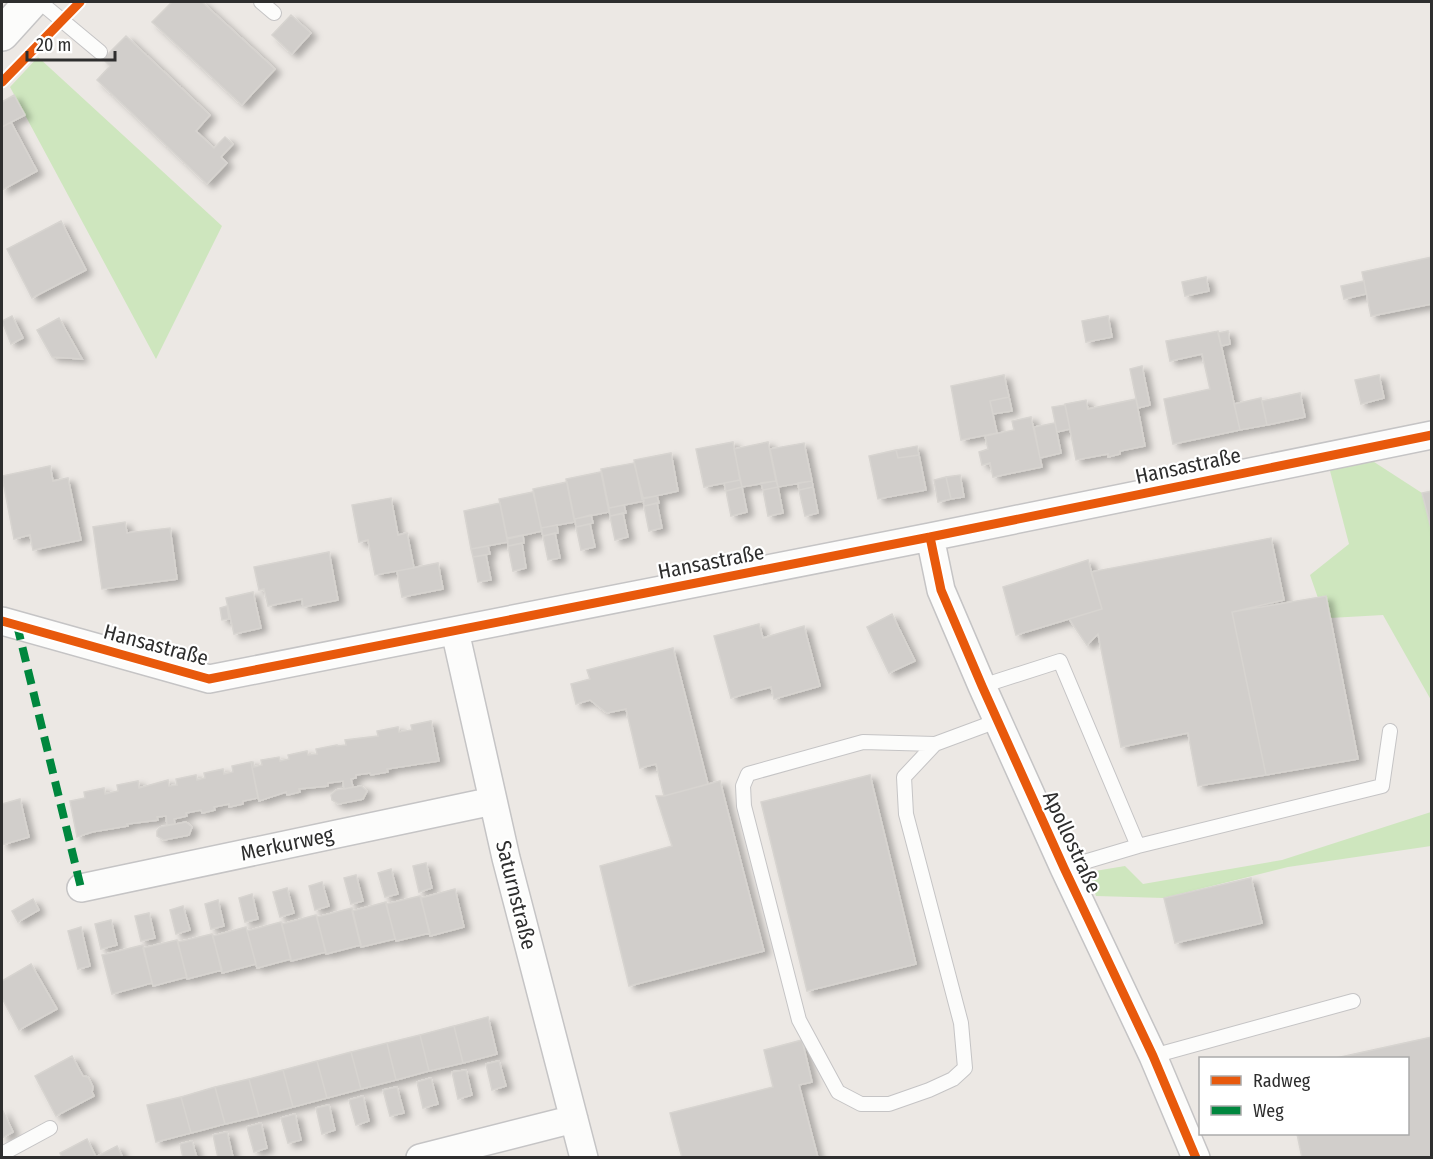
<svg xmlns="http://www.w3.org/2000/svg" width="1433" height="1159" viewBox="0 0 1433 1159" font-family="'Fira Sans Condensed',sans-serif">
	<style>
		.green { fill: #cee6be }
		.building { fill: #d1cecb; stroke: #d7d4d0; stroke-width: 1.5; filter: url(#shadow) }
		.lines { fill: none; stroke-linecap: round; stroke-linejoin: round }
		.lane-casing { stroke: #c5c4c5; stroke-width: 16 }
		.street-casing { stroke: #c5c4c5; stroke-width: 30 }
		.secondary-casing { stroke: #c5c4c5; stroke-width: 36 }
		.lane { stroke: #fcfcfb; stroke-width: 14 }
		.street { stroke: #fcfcfb; stroke-width: 27 }
		.secondary { stroke: #fcfcfb; stroke-width: 33 }
		.quiet { stroke: #00873e; stroke-width: 8; stroke-dasharray: 15 8; stroke-linecap: butt }
		.cycleway-casing { stroke: #fff; stroke-width: 13 }
		.cycleway { stroke: #e8590c; stroke-width: 9 }
		.labels { text-anchor: middle; stroke-width: 4.5; stroke-linejoin: round; paint-order: stroke }
		.street-label { font-size: 21px; fill: #2e2e2e; stroke: #fff }
	</style>
	<defs>
		<filter id="shadow"><feDropShadow dx="6" dy="4" stdDeviation="3" flood-color="#0004"/></filter>
	</defs>
	<rect width="100%" height="100%" fill="#ece8e4"/>
	<path class="green" d="M 38,57 L 222,226 L 156,359 L 10,87 Z
		M 1371,460 L 1422,493 L 1432,532 L 1431,700 L 1383,615 L 1330,618 L 1318,598 L 1310,575 L 1349,544 L 1328,463 Z
		M 1431,812 L 1431,846 L 1288,867 L 1164,898 L 1096,896 L 1089,872 L 1125,866 L 1143,884 L 1282,860 Z"/>
	<path class="building" d="M 172,2 L 202,2 L 275,69 L 242,105 L 152,22 Z
		M 291,15 L 311,33 L 292,54 L 272,35 Z
		M 126,36 L 210,115 L 196,131 L 214,148 L 225,137 L 233,144 L 221,157 L 227,163 L 207,184 L 97,80 L 110,66 L 103,59 Z
		M 14,95 L 25,115 L 2,127 L 2,102 Z
		M 11,122 L 37,171 L 2,190 L 2,127 Z
		M 61,221 L 86,270 L 32,298 L 7,249 Z
		M 1432,257 L 1432,304 L 1371,316 L 1362,272 Z
		M 1206,277 L 1209,291 L 1185,296 L 1182,282 Z
		M 1364,281 L 1366,294 L 1344,299 L 1341,286 Z
		M 12,316 L 23,338 L 11,344 L 2,321 Z
		M 1108,316 L 1112,337 L 1086,342 L 1082,321 Z
		M 59,318 L 82,359 L 52,357 L 37,330 Z
		M 1218,331 L 1240,430 L 1173,444 L 1164,399 L 1210,389 L 1202,354 L 1170,361 L 1166,341 Z
		M 1228,331 L 1230,344 L 1221,346 L 1218,333 Z
		M 1142,366 L 1150,405 L 1138,408 L 1130,369 Z
		M 1004,375 L 1009,397 L 990,401 L 997,433 L 961,440 L 951,386 Z
		M 1379,375 L 1384,398 L 1361,404 L 1355,380 Z
		M 1300,393 L 1305,417 L 1267,425 L 1262,401 Z
		M 1009,397 L 1012,411 L 993,414 L 990,401 Z
		M 1261,398 L 1267,425 L 1240,430 L 1234,404 Z
		M 1136,399 L 1145,446 L 1120,451 L 1120,454 L 1108,457 L 1108,454 L 1076,460 L 1065,404 L 1086,400 L 1088,409 Z
		M 1065,405 L 1070,429 L 1057,432 L 1052,407 Z
		M 1031,417 L 1042,467 L 993,477 L 990,463 L 982,465 L 979,452 L 988,449 L 985,436 L 1014,430 L 1012,421 Z
		M 1055,423 L 1061,453 L 1040,458 L 1034,427 Z
		M 733,442 L 740,480 L 704,487 L 696,449 Z
		M 768,442 L 776,481 L 742,487 L 734,449 Z
		M 804,443 L 812,481 L 778,487 L 770,449 Z
		M 917,446 L 919,455 L 898,458 L 896,450 Z
		M 896,450 L 898,458 L 919,455 L 926,490 L 878,499 L 869,456 Z
		M 671,453 L 678,491 L 642,499 L 634,460 Z
		M 634,463 L 644,501 L 609,508 L 601,469 Z
		M 50,466 L 53,481 L 68,478 L 81,540 L 33,550 L 30,535 L 14,539 L 2,476 Z
		M 601,472 L 609,512 L 574,519 L 566,479 Z
		M 960,475 L 964,497 L 951,499 L 946,477 Z
		M 946,477 L 951,499 L 938,502 L 934,480 Z
		M 740,480 L 742,487 L 726,491 L 724,483 Z
		M 776,481 L 778,487 L 763,490 L 761,483 Z
		M 812,481 L 813,487 L 799,490 L 798,483 Z
		M 567,482 L 575,522 L 541,528 L 533,489 Z
		M 742,487 L 747,512 L 731,516 L 726,491 Z
		M 778,487 L 783,513 L 768,516 L 763,490 Z
		M 813,487 L 818,513 L 805,516 L 799,490 Z
		M 1432,491 L 1432,532 L 1422,493 Z
		M 533,492 L 542,531 L 507,539 L 499,499 Z
		M 657,496 L 659,503 L 644,506 L 643,498 Z
		M 391,498 L 398,535 L 407,533 L 414,568 L 375,575 L 368,540 L 359,542 L 352,505 Z
		M 500,503 L 508,542 L 471,549 L 464,511 Z
		M 657,503 L 662,528 L 649,531 L 644,506 Z
		M 624,505 L 626,513 L 610,516 L 609,508 Z
		M 623,513 L 628,537 L 615,540 L 610,516 Z
		M 591,515 L 593,523 L 576,527 L 575,519 Z
		M 125,522 L 127,533 L 170,528 L 177,579 L 102,589 L 93,527 Z
		M 590,524 L 595,547 L 581,550 L 576,527 Z
		M 557,525 L 558,533 L 543,536 L 541,528 Z
		M 555,533 L 560,558 L 548,560 L 543,536 Z
		M 523,535 L 524,543 L 508,546 L 507,538 Z
		M 1271,538 L 1284,600 L 1232,612 L 1266,775 L 1198,786 L 1188,733 L 1121,747 L 1098,634 L 1087,645 L 1069,619 L 1102,609 L 1091,572 Z
		M 522,543 L 526,568 L 513,571 L 508,546 Z
		M 488,546 L 490,554 L 473,557 L 471,549 Z
		M 329,552 L 338,600 L 303,607 L 302,599 L 268,606 L 264,589 L 259,590 L 254,567 Z
		M 486,555 L 491,580 L 478,582 L 473,557 Z
		M 1088,560 L 1102,609 L 1016,635 L 1003,587 Z
		M 438,563 L 443,589 L 402,597 L 397,571 Z
		M 253,592 L 261,628 L 234,634 L 226,598 Z
		M 1326,596 L 1358,759 L 1266,775 L 1232,612 Z
		M 227,606 L 229,619 L 222,620 L 220,608 Z
		M 892,614 L 915,661 L 889,673 L 867,627 Z
		M 759,624 L 763,638 L 804,626 L 820,686 L 774,699 L 771,687 L 731,698 L 714,636 Z
		M 673,648 L 708,784 L 664,796 L 656,764 L 640,768 L 626,709 L 607,713 L 590,700 L 576,704 L 571,684 L 590,679 L 587,670 Z
		M 431,721 L 439,761 L 387,769 L 388,772 L 371,775 L 370,773 L 356,775 L 356,778 L 351,779 L 353,787 L 344,789 L 343,781 L 328,783 L 328,786 L 299,789 L 300,792 L 287,795 L 286,792 L 259,801 L 251,762 L 253,762 L 254,767 L 262,765 L 261,760 L 279,757 L 280,761 L 289,759 L 288,755 L 307,751 L 308,755 L 317,754 L 316,749 L 337,745 L 337,746 L 346,745 L 345,740 L 378,736 L 377,731 L 398,727 L 399,732 L 412,730 L 411,725 Z
		M 251,762 L 258,798 L 243,801 L 243,804 L 229,807 L 229,804 L 214,807 L 215,810 L 202,813 L 201,810 L 186,813 L 187,816 L 174,819 L 175,824 L 167,825 L 166,816 L 157,817 L 158,820 L 127,824 L 128,826 L 92,832 L 77,837 L 70,801 L 85,798 L 84,792 L 104,788 L 105,794 L 118,791 L 117,785 L 138,781 L 139,788 L 168,780 L 169,786 L 177,785 L 176,779 L 196,775 L 197,780 L 205,778 L 204,773 L 223,769 L 224,774 L 233,772 L 232,766 Z
		M 870,775 L 916,964 L 807,991 L 761,802 Z
		M 720,781 L 764,951 L 629,986 L 600,866 L 672,846 L 656,796 L 664,796 Z
		M 361,786 L 367,791 L 363,799 L 339,804 L 332,800 L 331,795 L 336,790 Z
		M 20,799 L 29,837 L 2,845 L 2,802 L 2,804 Z
		M 186,822 L 192,827 L 189,835 L 164,840 L 157,836 L 157,831 L 160,827 Z
		M 426,863 L 432,888 L 419,892 L 413,866 Z
		M 391,869 L 398,894 L 385,897 L 378,873 Z
		M 356,875 L 363,901 L 351,904 L 344,878 Z
		M 1251,878 L 1262,923 L 1175,943 L 1164,898 Z
		M 322,882 L 329,906 L 315,910 L 309,886 Z
		M 287,888 L 294,913 L 280,917 L 273,892 Z
		M 455,889 L 464,927 L 430,936 L 421,898 Z
		M 252,894 L 258,919 L 245,922 L 239,898 Z
		M 420,896 L 430,933 L 396,941 L 386,904 Z
		M 33,899 L 39,910 L 18,922 L 12,911 Z
		M 218,900 L 224,926 L 211,929 L 205,904 Z
		M 386,902 L 395,939 L 361,947 L 352,911 Z
		M 183,906 L 190,930 L 176,934 L 170,910 Z
		M 352,908 L 361,945 L 326,954 L 317,917 Z
		M 149,913 L 155,938 L 141,941 L 135,916 Z
		M 316,915 L 326,952 L 291,961 L 282,924 Z
		M 111,920 L 117,945 L 101,949 L 95,924 Z
		M 281,922 L 291,959 L 257,968 L 247,931 Z
		M 81,927 L 90,966 L 78,969 L 68,931 Z
		M 246,927 L 256,964 L 222,973 L 213,936 Z
		M 212,934 L 222,970 L 187,979 L 178,942 Z
		M 177,940 L 187,977 L 153,986 L 143,948 Z
		M 143,945 L 152,983 L 112,994 L 102,955 Z
		M 31,964 L 57,1009 L 19,1030 L 2,998 L 2,981 Z
		M 488,1017 L 497,1054 L 463,1063 L 454,1026 Z
		M 454,1026 L 463,1063 L 429,1071 L 420,1035 Z
		M 420,1035 L 429,1071 L 396,1080 L 387,1043 Z
		M 1432,1037 L 1432,1158 L 1302,1158 L 1297,1134 L 1408,1134 L 1408,1058 L 1336,1058 Z
		M 802,1040 L 812,1082 L 799,1085 L 818,1158 L 682,1158 L 670,1113 L 773,1087 L 764,1050 Z
		M 387,1043 L 396,1080 L 361,1089 L 351,1052 Z
		M 351,1052 L 361,1089 L 327,1098 L 317,1061 Z
		M 72,1056 L 83,1076 L 88,1077 L 93,1087 L 92,1092 L 94,1096 L 56,1116 L 35,1076 Z
		M 317,1061 L 327,1098 L 293,1107 L 283,1070 Z
		M 499,1061 L 506,1086 L 492,1090 L 486,1064 Z
		M 283,1070 L 293,1107 L 259,1116 L 249,1079 Z
		M 466,1070 L 472,1095 L 458,1099 L 452,1072 Z
		M 431,1078 L 438,1104 L 423,1108 L 417,1082 Z
		M 249,1079 L 259,1116 L 225,1124 L 215,1087 Z
		M 215,1087 L 225,1124 L 191,1133 L 181,1097 Z
		M 397,1087 L 404,1113 L 390,1116 L 383,1090 Z
		M 363,1096 L 369,1121 L 356,1125 L 349,1100 Z
		M 181,1097 L 191,1133 L 156,1142 L 147,1105 Z
		M 329,1105 L 335,1130 L 322,1134 L 316,1108 Z
		M 2,1109 L 13,1132 L 2,1138 Z
		M 295,1114 L 301,1140 L 288,1143 L 281,1118 Z
		M 261,1123 L 267,1148 L 254,1152 L 247,1127 Z
		M 227,1132 L 233,1157 L 218,1158 L 213,1135 Z
		M 87,1139 L 96,1157 L 117,1146 L 123,1158 L 62,1158 L 60,1153 Z
		M 192,1141 L 197,1158 L 183,1158 L 180,1144 Z"/>
	<g class="lines">
		<g class="lane-casing">
			<path id="lane" d="M 40,2 L 100,52
				M 261,2 L 274,13
				M 982,686 L 1060,661 L 1138,846 L 1382,786 L 1390,731
				M 935,744 L 904,777 L 906,814 L 961,1023 L 965,1068 L 953,1079 L 929,1090 L 889,1104 L 861,1104 L 838,1092 L 799,1020 L 744,806 L 743,786 L 748,774 L 863,742 L 935,744 L 997,721
				M 1064,868 L 1138,846
				M 1153,1056 L 1353,1001
				M 2,1154 L 50,1128"/>
		</g>
		<g class="street-casing">
			<path id="street" d="M 930,537 L 941,590 L 982,686 L 1064,868 L 1153,1056 L 1196,1158
				M 2,621 L 209,679 L 930,537 L 1432,435
				M 455,631 L 506,858 L 584,1158
				M 81,888 L 493,801
				M 420,1158 L 574,1119"/>
		</g>
		<g class="secondary-casing">
			<path id="secondary" d="M 2,34 L 31,2"/>
		</g>
		<use href="#lane" class="lane"/>
		<use href="#street" class="street"/>
		<use href="#secondary" class="secondary"/>
		<path class="quiet" d="M 17,625 L 81,888"/>
		<g class="cycleway-casing">
			<path id="cycleway" d="M 2,82 L 80,2
				M 930,537 L 941,590 L 982,686 L 1064,868 L 1153,1056 L 1196,1158
				M 2,621 L 209,679 L 930,537 L 1432,435"/>
		</g>
		<use href="#cycleway" class="cycleway"/>
	</g>
	<g class="labels">
		<g class="street-label">
			<text transform="translate(1188 466) rotate(-12)" y="7">Hansastraße</text>
			<text transform="translate(711 562) rotate(-11)" y="7">Hansastraße</text>
			<text transform="translate(156 645) rotate(15)" y="7">Hansastraße</text>
			<text transform="translate(1072 842) rotate(65)" y="7">Apollostraße</text>
			<text transform="translate(287 844) rotate(-12)" y="7">Merkurweg</text>
			<text transform="translate(516 895) rotate(76)" y="7">Saturnstraße</text>
		</g>
	</g>
	<rect width="1433" height="1159" fill="none" stroke="#2e2e2e" stroke-width="6"/>
	<rect x="1199" y="1057" width="210" height="78" fill="#ffffff" stroke="#ababab" stroke-width="1.5"/>
	<rect x="1211" y="1076" width="30" height="9" fill="#e8590c" stroke="#ababab" stroke-width="1.5"/>
	<text x="1253" y="1087" font-size="18" fill="#2e2e2e">Radweg</text>
	<rect x="1211" y="1106" width="30" height="9" fill="#00873e" stroke="#ababab" stroke-width="1.5"/>
	<text x="1253" y="1117" font-size="18" fill="#2e2e2e">Weg</text>
	<path d="M27 51v9h88v-9" fill="none" stroke="#2e2e2e" stroke-width="3"/>
	<text x="36" y="51" font-size="18" fill="#2e2e2e" stroke="#ffffff" stroke-width="4.5" paint-order="stroke">20 m</text>
</svg>
